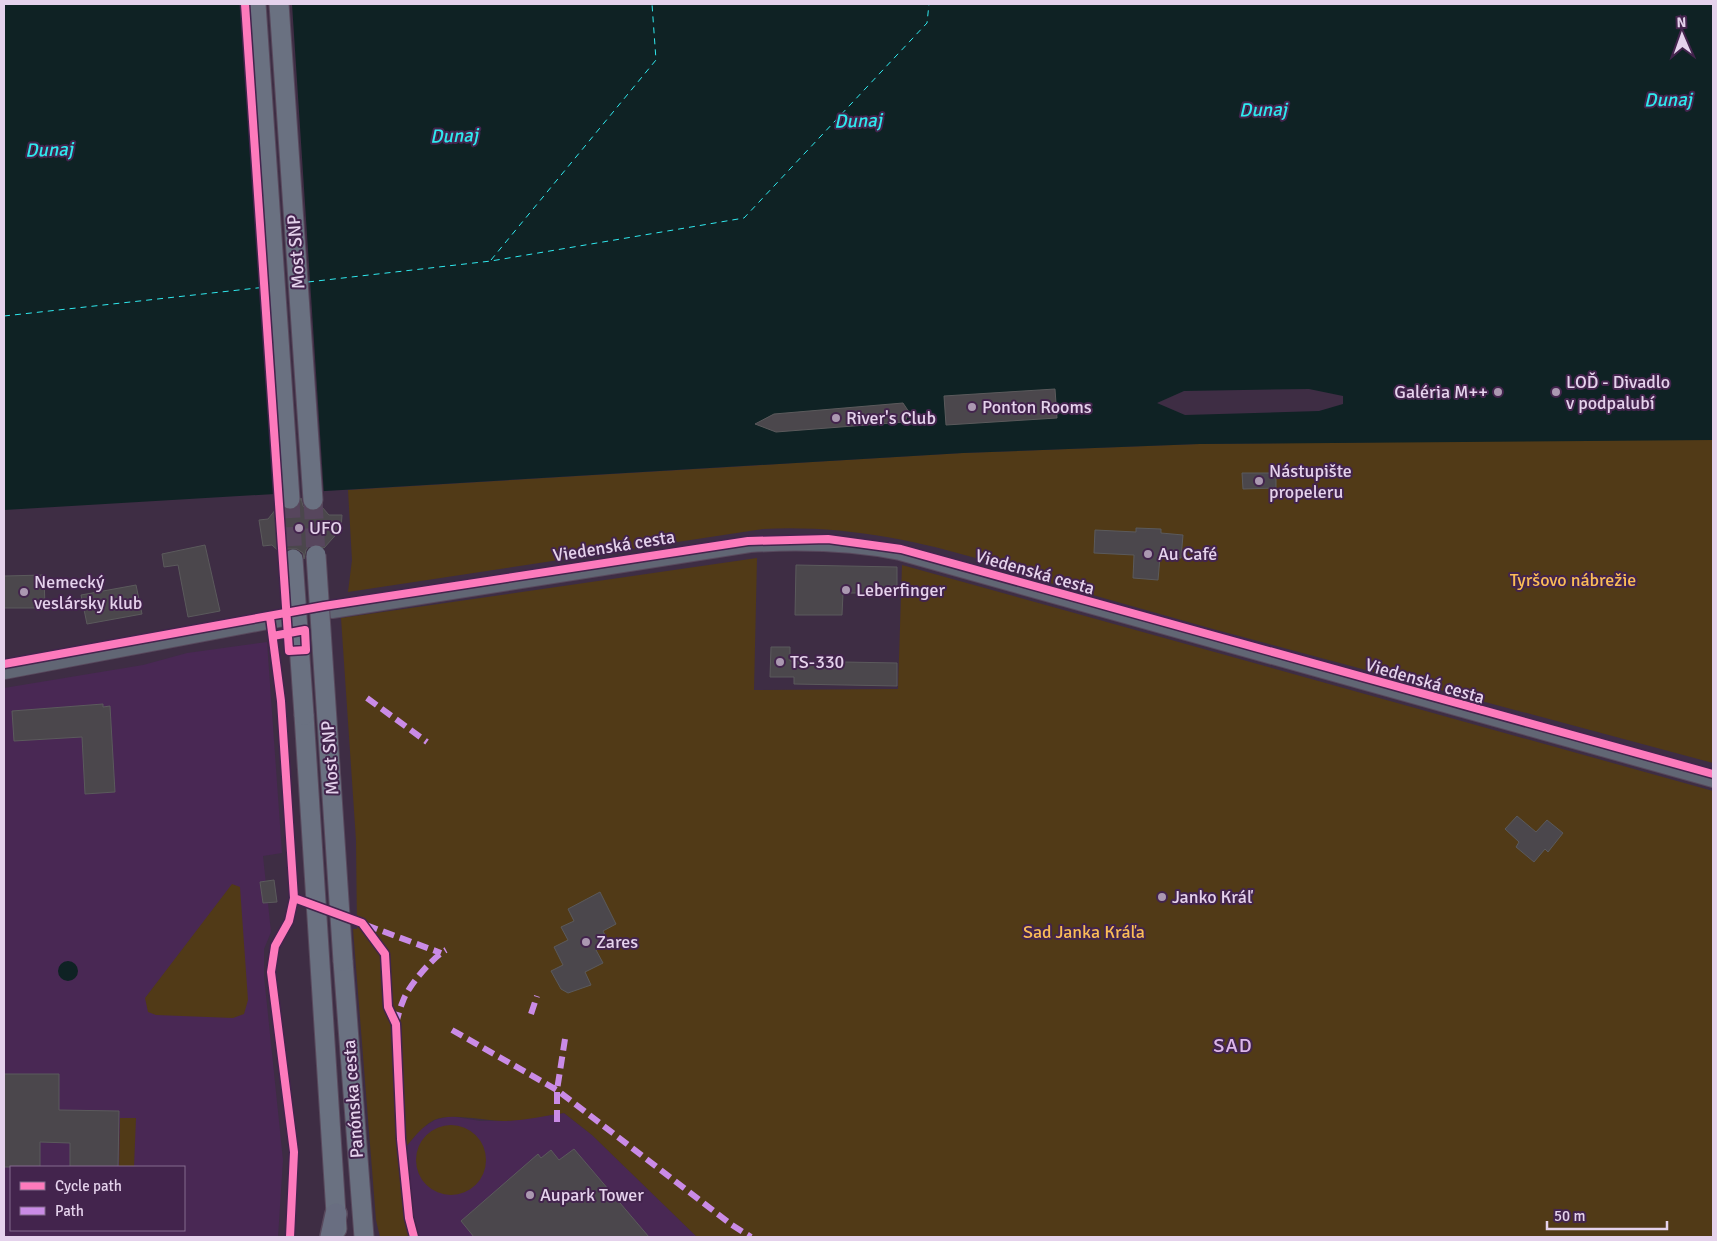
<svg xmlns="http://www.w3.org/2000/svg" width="1717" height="1241" viewBox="0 0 1717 1241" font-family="Signika,sans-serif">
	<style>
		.built { fill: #492854; fill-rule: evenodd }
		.green { fill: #513a17 }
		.water { fill: #0f2224 }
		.pier { fill: #3e2d44 }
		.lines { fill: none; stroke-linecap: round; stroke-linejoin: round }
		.ferry { stroke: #2fe9ee; stroke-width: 1; stroke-dasharray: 6 5; stroke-linecap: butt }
		.building { fill: #4b474c; stroke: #5b5a5c }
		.secondary-tunnel { stroke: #57465d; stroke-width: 19; stroke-dasharray: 19 9; stroke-linecap: butt }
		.street-casing { stroke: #58495d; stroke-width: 16 }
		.secondary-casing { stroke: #58495d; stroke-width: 21 }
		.primary-casing { stroke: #58495d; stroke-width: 24 }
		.street { stroke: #616674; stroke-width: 14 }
		.secondary { stroke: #6a7181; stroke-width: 19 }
		.primary { stroke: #696e81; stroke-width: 21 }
		.secondary-bridge-casing { stroke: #58495d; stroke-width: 21; stroke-linecap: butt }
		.secondary-bridge { stroke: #6a7181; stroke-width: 19 }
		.quiet { stroke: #ca8be6; stroke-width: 6; stroke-dasharray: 12 6; stroke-linecap: butt }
		.cycleway-casing { stroke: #43244d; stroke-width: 11 }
		.cycleway { stroke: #fd7abc; stroke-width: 8 }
		.poi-dot { fill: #ab98b1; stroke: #43244d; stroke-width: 2 }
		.labels { text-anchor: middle; stroke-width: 4; stroke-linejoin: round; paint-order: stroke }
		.street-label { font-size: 18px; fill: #e5d2ec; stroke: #43244d }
		.poi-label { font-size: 18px; fill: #e5d2ec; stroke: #43244d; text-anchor: start }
		.park-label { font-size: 18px; fill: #fbbd56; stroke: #43244d }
		.water-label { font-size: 19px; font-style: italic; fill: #2fe9ee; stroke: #43244d }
		.quarter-label { font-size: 20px; letter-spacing: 1px; fill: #dcb6e9; stroke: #43244d }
	</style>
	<rect width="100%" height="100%" fill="#3e2d44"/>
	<path class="built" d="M 267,642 L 282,853 L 263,856 L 271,932 L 264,949 L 264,976 L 283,1160 L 278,1237 L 4,1237 L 4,688 L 143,665 L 187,653 ZM 11,1167 L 184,1167 L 184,1230 L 11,1230 Z
		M 564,1113 L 592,1135 L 697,1237 L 410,1237 L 404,1215 L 399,1155 L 421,1129 L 435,1120 L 450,1116 L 480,1121 L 507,1121 Z"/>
	<path class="green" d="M 1579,440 L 1713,440 L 1713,763 L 1213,629 L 987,565 L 985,561 C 913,539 839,525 763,529 L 348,592 L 352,560 L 348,490 L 963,453 L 1199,444 Z
		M 757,558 L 754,690 L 898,689 L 902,565 L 1713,791 L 1713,1237 L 697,1237 L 592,1135 L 564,1113 C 545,1116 526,1120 507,1121 C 485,1122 453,1112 434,1120 C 419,1128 410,1143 399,1155 L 404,1215 L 410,1237 L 380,1237 L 376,1220 L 353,929 L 357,929 L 356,840 L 341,618 Z
		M 232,884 L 240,887 L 248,1000 L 244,1014 L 233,1018 L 156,1015 L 148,1012 L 145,998 Z
		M 120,1118 L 136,1118 L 134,1167 L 119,1167 Z
		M416 1160a35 35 0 1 1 70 0a35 35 0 1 1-70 0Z"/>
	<path class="water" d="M 4,4 L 1713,4 L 1713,440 L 1199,444 L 963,453 L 4,510 Z
		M58 971a10 10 0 1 1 20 0a10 10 0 1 1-20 0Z"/>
	<path class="pier" d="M 241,4 L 292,4 L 324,495 L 274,498 Z
		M 1309,389 L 1343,396 L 1343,404 L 1319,411 L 1185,415 L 1157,403 L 1184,391 Z"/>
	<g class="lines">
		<path class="ferry" d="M 491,260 L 656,60 L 652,4
			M 308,282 L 491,261 L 744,218 L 927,23 L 929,4
			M 4,316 L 266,287"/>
	</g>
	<path class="building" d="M 1055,389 L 1057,418 L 946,425 L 944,396 Z
		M 903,403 L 909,412 L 905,422 L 776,432 L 755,424 L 774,414 Z
		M 1242,473 L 1276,473 L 1276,488 L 1243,489 Z
		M 301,498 L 303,506 L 309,510 L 314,511 L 322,507 L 329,515 L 342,515 L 341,529 L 324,548 L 316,544 L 309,546 L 306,550 L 304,559 L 303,553 L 297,549 L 287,549 L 283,555 L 272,545 L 263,546 L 259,520 L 268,519 L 280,504 L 286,509 L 296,509 Z
		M 1136,528 L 1161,529 L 1161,533 L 1183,535 L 1181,558 L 1160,557 L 1158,580 L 1133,578 L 1134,555 L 1094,553 L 1095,530 L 1136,532 Z
		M 205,545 L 220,611 L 188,617 L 178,565 L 164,567 L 162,554 Z
		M 796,565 L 897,567 L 897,593 L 843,593 L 842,615 L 795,615 Z
		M 44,575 L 45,608 L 4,608 L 4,576 Z
		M 136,585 L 142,614 L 87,624 L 81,595 Z
		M 771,647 L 790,647 L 790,661 L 897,663 L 897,686 L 794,684 L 794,677 L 770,677 Z
		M 103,704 L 103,707 L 110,706 L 115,792 L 85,794 L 82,737 L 14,741 L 12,711 Z
		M 1517,816 L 1536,832 L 1547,820 L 1563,833 L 1548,852 L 1545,849 L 1534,862 L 1516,847 L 1519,842 L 1505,829 Z
		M 274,880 L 277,902 L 263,903 L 260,882 Z
		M 600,892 L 616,924 L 603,931 L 609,943 L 596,950 L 603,963 L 585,972 L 591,985 L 568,993 L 561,989 L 551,971 L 563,965 L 554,947 L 568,940 L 561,927 L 574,921 L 568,909 Z
		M 4,1074 L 59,1074 L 59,1110 L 119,1111 L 118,1167 L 70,1167 L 70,1143 L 40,1142 L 40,1167 L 4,1167 Z
		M 574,1149 L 649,1237 L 474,1237 L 461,1221 L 538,1154 L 541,1158 L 551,1150 L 559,1160 Z"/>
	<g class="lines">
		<path class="secondary-tunnel" d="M 290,499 L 293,559
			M 313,500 L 316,555"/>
		<g class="street-casing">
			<path id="street" d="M 332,611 L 750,545 C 801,542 850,543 900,553 L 1713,780
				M 4,672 L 283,619"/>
		</g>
		<g class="secondary-casing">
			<path id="secondary" d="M 256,4 L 290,499
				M 279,4 L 313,500
				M 304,715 L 337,1229
				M 343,961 L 364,1237"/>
		</g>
		<g class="primary-casing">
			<path id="primary" d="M 331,1237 L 336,1214"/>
		</g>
		<use href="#street" class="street"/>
		<use href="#secondary" class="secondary"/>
		<use href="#primary" class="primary"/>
		<g class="secondary-bridge-casing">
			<path id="secondary-bridge" d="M 316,555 L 343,961
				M 293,559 L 304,715"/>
		</g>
		<use href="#secondary-bridge" class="secondary-bridge"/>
		<path class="quiet" d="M 367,698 L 427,742
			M 366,925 L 441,953
			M 531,1014 L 537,996
			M 396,1024 C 398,1016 400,1008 403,1001 C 408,986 433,957 446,950
			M 452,1030 L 557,1090 L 732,1225 L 751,1237
			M 557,1122 L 557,1090 L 565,1039"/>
		<g class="cycleway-casing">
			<path id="cycleway" d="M 245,4 L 289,651 L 306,650 L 305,630 L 273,636
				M 270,617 L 281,701 L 294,898 L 289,921 L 275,946 L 271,972 L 294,1152 L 290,1237
				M 4,664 L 324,606 L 748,541 L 828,539 L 901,549 L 1713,774
				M 294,898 L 362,923 L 385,954 L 388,1007 L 396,1024 L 401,1139 L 409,1218 L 414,1237"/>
		</g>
		<use href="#cycleway" class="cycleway"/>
	</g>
	<g class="poi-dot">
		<circle cx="1498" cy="392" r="5"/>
		<circle cx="1556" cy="392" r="5"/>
		<circle cx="972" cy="407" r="5"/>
		<circle cx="836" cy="418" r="5"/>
		<circle cx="1259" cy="481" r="5"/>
		<circle cx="299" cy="528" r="5"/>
		<circle cx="1148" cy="554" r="5"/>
		<circle cx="846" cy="590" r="5"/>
		<circle cx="24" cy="592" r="5"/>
		<circle cx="780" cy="662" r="5"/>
		<circle cx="1162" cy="897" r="5"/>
		<circle cx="586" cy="942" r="5"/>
		<circle cx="530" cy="1195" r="5"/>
	</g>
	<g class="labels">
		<g class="street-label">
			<text transform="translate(296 252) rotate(-94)" y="6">Most SNP</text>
			<text transform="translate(614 546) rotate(-9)" y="6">Viedenská cesta</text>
			<text transform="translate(1035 572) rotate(16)" y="6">Viedenská cesta</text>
			<text transform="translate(1425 681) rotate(16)" y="6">Viedenská cesta</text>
			<text transform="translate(330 758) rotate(-94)" y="6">Most SNP</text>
			<text transform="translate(353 1099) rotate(-94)" y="6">Panónska cesta</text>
		</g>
		<g class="poi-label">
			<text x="1566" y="388">LOĎ - Divadlo<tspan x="1566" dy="21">v podpalubí</tspan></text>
			<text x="1488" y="398" text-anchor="end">Galéria M++</text>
			<text x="982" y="413">Ponton Rooms</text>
			<text x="846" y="424">River's Club</text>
			<text x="1269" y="477">Nástupište<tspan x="1269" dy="21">propeleru</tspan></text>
			<text x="309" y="534">UFO</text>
			<text x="1158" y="560">Au Café</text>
			<text x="34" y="588">Nemecký<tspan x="34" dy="21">veslársky klub</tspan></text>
			<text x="856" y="596">Leberfinger</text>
			<text x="790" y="668">TS-330</text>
			<text x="1172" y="903">Janko Kráľ</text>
			<text x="596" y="948">Zares</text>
			<text x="540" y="1201">Aupark Tower</text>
		</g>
		<g class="park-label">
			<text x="1573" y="586">Tyršovo nábrežie</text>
			<text x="1084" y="938">Sad Janka Kráľa</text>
		</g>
		<g class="water-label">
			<text transform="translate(1668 99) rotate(-1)" y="7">Dunaj</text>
			<text transform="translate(1263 109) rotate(-1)" y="7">Dunaj</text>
			<text transform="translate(858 120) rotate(-2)" y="7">Dunaj</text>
			<text transform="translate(454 135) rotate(-2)" y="7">Dunaj</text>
			<text transform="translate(49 149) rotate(-2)" y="7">Dunaj</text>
		</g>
		<g class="quarter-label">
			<text x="1233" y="1052">SAD</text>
		</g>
	</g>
	<rect width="1717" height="1241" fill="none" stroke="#e5d2ec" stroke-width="10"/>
	<rect x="10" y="1166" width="175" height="65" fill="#43244d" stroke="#846a8d"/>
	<rect x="20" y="1182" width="25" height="8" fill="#fd7abc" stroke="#846a8d"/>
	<text x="55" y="1191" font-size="15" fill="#e5d2ec">Cycle path</text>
	<rect x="20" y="1207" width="25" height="8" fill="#ca8be6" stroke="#846a8d"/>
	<text x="55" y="1216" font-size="15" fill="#e5d2ec">Path</text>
	<g transform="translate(1682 35) rotate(358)" stroke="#43244d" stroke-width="4" paint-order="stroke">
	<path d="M0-4L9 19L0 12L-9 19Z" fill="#e5d2ec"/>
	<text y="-8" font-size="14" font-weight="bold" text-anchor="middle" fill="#e5d2ec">N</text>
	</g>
	<path d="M1547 1221v8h120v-8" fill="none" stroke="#e5d2ec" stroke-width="2.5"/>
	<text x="1554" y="1221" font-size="15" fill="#e5d2ec" stroke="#43244d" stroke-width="4" paint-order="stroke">50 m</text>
</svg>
